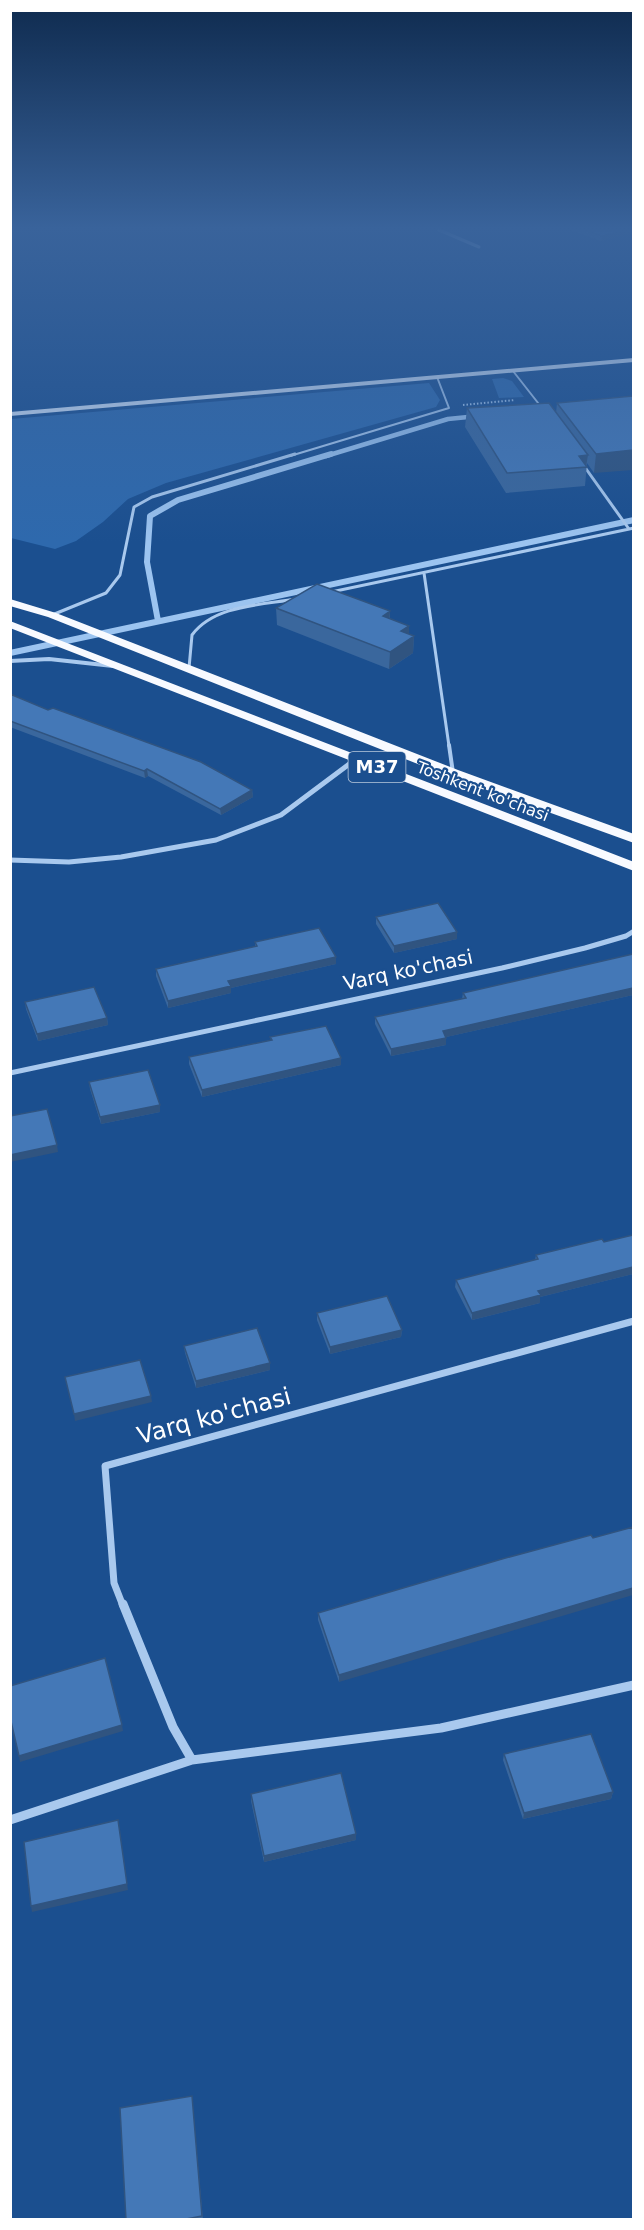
<svg xmlns="http://www.w3.org/2000/svg" width="644" height="2230" viewBox="0 0 644 2230" font-family="'DejaVu Sans',sans-serif">
	<style>
		.green { fill: #2e69ad }
		.lines { fill: none; stroke-linecap: round; stroke-linejoin: round }
		.stream-far1 { stroke: #9cc4f0; stroke-width: 4.5 }
		.stream { stroke: #9cc4f0; stroke-width: 6 }
		.path { stroke: #a9c9ee; stroke-width: 2; stroke-dasharray: 1.5 2; stroke-linecap: butt }
		.service-far2 { stroke: #a9c9ee; stroke-width: 2 }
		.service-far1 { stroke: #a9c9ee; stroke-width: 3 }
		.service { stroke: #a9c9ee; stroke-width: 4 }
		.minor-far4 { stroke: #a9c9ee; stroke-width: 3 }
		.minor-far3 { stroke: #a9c9ee; stroke-width: 4 }
		.minor-far2 { stroke: #a9c9ee; stroke-width: 5 }
		.minor-far1 { stroke: #a9c9ee; stroke-width: 7 }
		.minor { stroke: #a9c9ee; stroke-width: 9 }
		.secondary { fill: #d6e6fa; fill-rule: evenodd }
		.trunk { fill: #f8faff; fill-rule: evenodd }
		.wall { fill: #3a679d }
		.shaded-wall { fill: #305480 }
		.building { fill: #4478b7; stroke: #305480; stroke-width: 1.5 }
		.labels { text-anchor: middle; stroke-width: 4.5; stroke-linejoin: round; paint-order: stroke }
		.far-street-label { font-size: 16px; fill: #fff; stroke: #1b4f8f }
		.shield { fill: #1b4f8f; stroke: #bbcadd; stroke-width: 1.5 }
		.shield-label { font-size: 18px; font-weight: bold; fill: #fff }
		.street-label { font-size: 20px; fill: #fff; stroke: #1b4f8f }
		.near-street-label { font-size: 24px; fill: #fff; stroke: #1b4f8f }
	</style>
	<rect width="100%" height="100%" fill="#1b4f8f"/>
	<path class="green" d="M 503,378 L 512,381 L 524,397 L 499,398 L 492,379 Z
		M 429,383 L 440,400 L 436,407 L 166,483 L 128,499 L 103,522 L 76,541 L 55,549 L 11,538 L 11,419 Z"/>
	<g class="lines">
		<path class="stream-far1" d="M 326,456 L 448,419 L 478,416"/>
		<path class="stream" d="M 158,621 L 147,562 L 150,516 L 178,500 L 331,454
			M 10,653 L 634,520"/>
		<path class="path" d="M 463,405 L 515,400"/>
		<path class="service-far2" d="M 513,371 L 542,408
			M 290,456 L 449,408 L 437,377"/>
		<path class="service-far1" d="M 584,466 L 629,529
			M 424,573 L 449,746
			M 331,592 L 634,528
			M 52,615 L 106,593 L 120,575 L 134,507 L 152,497 L 295,454
			M 189,668 L 192,635 C 214,605 262,605 296,599"/>
		<path class="service" d="M 449,745 L 453,773"/>
		<path class="minor-far4" d="M 439,230 L 479,247"/>
		<path class="minor-far3" d="M 10,661 L 49,659 L 113,666"/>
		<path class="minor-far2" d="M 10,860 L 69,862 L 121,857 L 216,840 L 281,815 L 356,759
			M 10,1073 L 502,968 L 585,948 L 626,936 L 634,931"/>
		<path class="minor-far1" d="M 123,1606 L 114,1583 L 105,1466 L 634,1321"/>
		<path class="minor" d="M 123,1604 L 173,1727 L 192,1760
			M 10,1820 L 192,1760 L 441,1728 L 634,1685"/>
		<path class="secondary" d="M 634,358 L 634,362 L 10,416 L 10,412 Z"/>
		<path class="trunk" d="M 10,599 L 56,613 L 458,770 L 634,834 L 634,843 L 448,776 L 48,617 L 10,606 Z
			M 10,621 L 634,862 L 634,871 L 10,628 Z"/>
	</g>
	<path class="wall" d="M 571,230 L 633,230 L 601,241 Z
		M 633,396 L 594,473 L 587,463 L 585,486 L 506,493 L 465,427 L 467,408 L 556,413 L 557,403 Z
		M 276,608 L 390,611 L 390,619 L 409,634 L 414,636 L 413,653 L 389,669 L 277,625 Z
		M 10,694 L 48,710 L 252,790 L 253,797 L 221,815 L 148,776 L 145,778 L 10,727 Z
		M 376,917 L 457,939 L 394,953 L 376,924 Z
		M 255,942 L 336,957 L 336,964 L 231,988 L 231,993 L 168,1008 L 156,976 L 156,969 L 255,947 Z
		M 633,954 L 633,995 L 446,1037 L 446,1045 L 391,1056 L 375,1024 L 375,1017 L 462,999 L 463,993 Z
		M 25,1002 L 107,1018 L 108,1025 L 38,1041 L 26,1009 Z
		M 270,1037 L 341,1058 L 341,1065 L 202,1097 L 189,1064 L 189,1057 L 271,1040 Z
		M 89,1082 L 160,1105 L 160,1112 L 101,1124 L 90,1089 Z
		M 633,1235 L 633,1274 L 540,1297 L 540,1303 L 472,1320 L 455,1287 L 456,1280 L 535,1260 L 536,1255 L 604,1242 Z
		M 317,1313 L 402,1330 L 401,1337 L 330,1354 L 317,1320 Z
		M 184,1346 L 270,1370 L 196,1388 L 185,1353 Z
		M 502,1559 L 339,1682 L 318,1620 L 318,1613 Z
		M 504,1754 L 613,1792 L 611,1799 L 523,1819 L 503,1760 Z
		M 251,1794 L 356,1840 L 264,1862 L 251,1801 Z
		M 192,2101 L 203,2220 L 126,2220 Z"/>
	<path class="shaded-wall" d="M 628,230 L 633,230 L 633,233 L 601,241 L 602,236 Z
		M 633,450 L 633,470 L 594,473 L 596,454 Z
		M 588,455 L 586,467 L 579,456 Z
		M 390,611 L 389,628 L 383,616 Z
		M 409,626 L 409,640 L 414,636 L 413,653 L 389,669 L 390,652 L 401,631 Z
		M 147,769 L 148,776 L 145,778 L 144,771 Z
		M 252,790 L 253,797 L 221,815 L 220,809 Z
		M 457,932 L 457,939 L 394,953 L 394,946 Z
		M 336,957 L 336,964 L 231,988 L 231,993 L 168,1008 L 168,1001 L 228,981 Z
		M 633,988 L 633,995 L 442,1038 L 443,1031 Z
		M 107,1018 L 108,1025 L 38,1041 L 37,1034 Z
		M 446,1038 L 446,1045 L 391,1056 L 391,1049 Z
		M 341,1058 L 341,1065 L 202,1097 L 202,1090 Z
		M 160,1105 L 160,1112 L 101,1124 L 100,1117 Z
		M 57,1145 L 58,1152 L 10,1162 L 10,1155 Z
		M 633,1267 L 633,1274 L 540,1297 L 540,1303 L 472,1320 L 472,1313 L 538,1291 Z
		M 402,1330 L 401,1337 L 330,1354 L 330,1347 Z
		M 270,1363 L 270,1370 L 196,1388 L 196,1381 Z
		M 151,1396 L 152,1402 L 75,1421 L 74,1414 Z
		M 633,1588 L 633,1595 L 339,1682 L 339,1675 Z
		M 122,1725 L 123,1731 L 20,1762 L 19,1756 Z
		M 613,1792 L 611,1799 L 523,1819 L 524,1813 Z
		M 118,1820 L 128,1890 L 32,1912 L 31,1906 Z
		M 356,1834 L 356,1840 L 264,1862 L 264,1856 Z"/>
	<path class="building" d="M 585,230 L 628,230 L 602,236 Z
		M 633,396 L 633,450 L 596,454 L 557,403 Z
		M 549,403 L 588,455 L 579,456 L 587,467 L 507,473 L 467,408 Z
		M 317,584 L 390,611 L 383,616 L 409,626 L 401,631 L 414,636 L 390,652 L 276,608 Z
		M 10,694 L 48,710 L 53,708 L 201,762 L 252,790 L 220,809 L 147,769 L 144,771 L 10,721 Z
		M 438,903 L 457,932 L 394,946 L 376,917 Z
		M 319,928 L 336,957 L 228,981 L 231,986 L 168,1001 L 156,969 L 257,946 L 255,942 Z
		M 633,954 L 633,988 L 443,1031 L 446,1038 L 391,1049 L 375,1017 L 466,998 L 463,993 Z
		M 94,987 L 107,1018 L 37,1034 L 25,1002 Z
		M 326,1026 L 341,1058 L 202,1090 L 189,1057 L 272,1040 L 270,1037 Z
		M 148,1070 L 160,1105 L 100,1117 L 89,1082 Z
		M 47,1109 L 57,1145 L 10,1155 L 10,1116 Z
		M 633,1235 L 633,1267 L 538,1291 L 541,1295 L 472,1313 L 456,1280 L 538,1259 L 536,1255 L 602,1239 L 604,1242 Z
		M 387,1296 L 402,1330 L 330,1347 L 317,1313 Z
		M 257,1328 L 270,1363 L 196,1381 L 184,1346 Z
		M 140,1360 L 151,1396 L 74,1414 L 65,1377 Z
		M 633,1527 L 633,1588 L 339,1675 L 318,1613 L 502,1559 L 591,1535 L 593,1538 Z
		M 105,1658 L 122,1725 L 19,1756 L 10,1717 L 10,1686 Z
		M 591,1734 L 613,1792 L 524,1813 L 504,1754 Z
		M 341,1773 L 356,1834 L 264,1856 L 251,1794 Z
		M 118,1820 L 127,1884 L 31,1906 L 24,1842 Z
		M 192,2096 L 202,2216 L 181,2220 L 126,2220 L 120,2108 Z"/>
	<linearGradient id="sky" x2="0" y2="1"><stop stop-color="#0f2b4f"/><stop offset="0.42" stop-color="#39639b"/><stop offset="1" stop-color="#39639b" stop-opacity="0"/></linearGradient>
	<rect width="644" height="542" fill="url(#sky)"/>
	<g class="labels">
		<g class="far-street-label">
			<text transform="translate(483 791) rotate(21)" y="6">Toshkent ko'chasi</text>
		</g>
		<rect class="shield" x="348.5" y="752" width="57" height="30" rx="4.5"/>
		<g class="shield-label">
			<text x="377" y="773">M37</text>
		</g>
		<g class="street-label">
			<text transform="translate(408 970) rotate(-12)" y="7">Varq ko'chasi</text>
		</g>
		<g class="near-street-label">
			<text transform="translate(214 1416) rotate(-15)" y="8">Varq ko'chasi</text>
		</g>
	</g>
	<rect width="644" height="2230" fill="none" stroke="#ffffff" stroke-width="24"/>
</svg>
